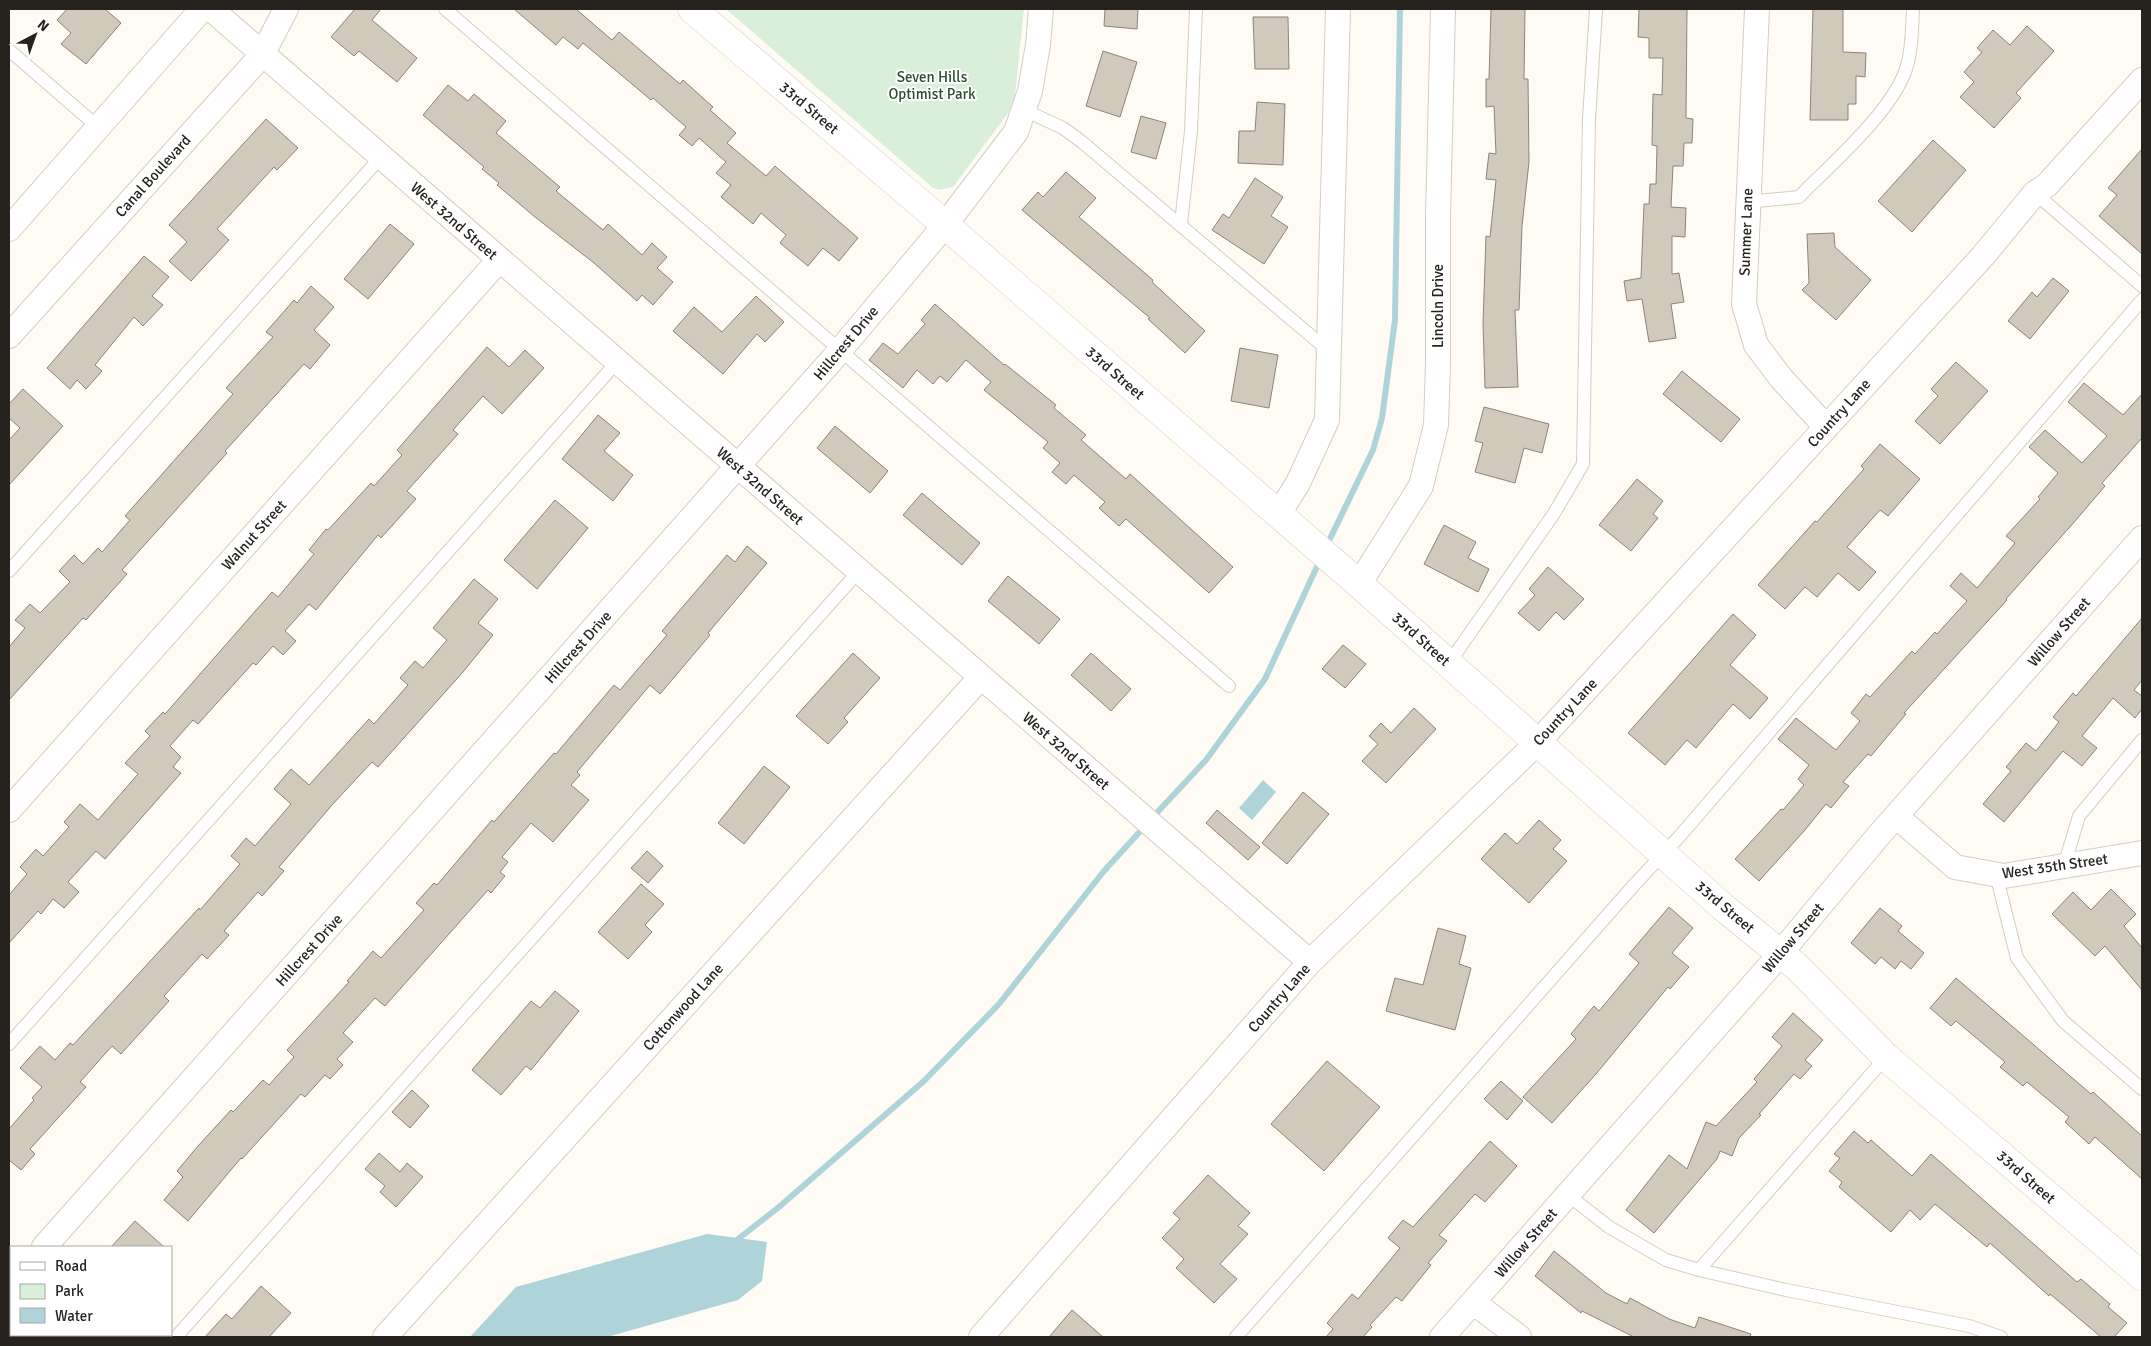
<svg xmlns="http://www.w3.org/2000/svg" width="2151" height="1346" viewBox="0 0 2151 1346" font-family="Signika,sans-serif">
	<style>
		.green { fill: #daefda }
		.water { fill: #aed4d9 }
		.lines { fill: none; stroke-linecap: round; stroke-linejoin: round }
		.stream { stroke: #aed4d9; stroke-width: 6 }
		.building { fill: #d2c9bd; stroke: #8c8478 }
		.service-casing { stroke: #d6cdc1; stroke-width: 14 }
		.minor-casing { stroke: #d6cdc1; stroke-width: 26 }
		.tertiary-casing { stroke: #d6cdc1; stroke-width: 29 }
		.service { stroke: #fff; stroke-width: 12 }
		.minor { stroke: #fff; stroke-width: 24 }
		.tertiary { stroke: #fff; stroke-width: 28 }
		.labels { text-anchor: middle; stroke-width: 4; stroke-linejoin: round; paint-order: stroke }
		.park-label { font-size: 15px; fill: #294e2c; stroke: #fff }
		.street-label { font-size: 15px; fill: #26221e; stroke: #fff }
	</style>
	<rect width="100%" height="100%" fill="#fefbf5"/>
	<path class="green" d="M 726,9 L 1024,9 L 1014,105 L 953,187 L 939,190 L 933,188 Z"/>
	<path class="water" d="M 1263,780 L 1276,792 L 1252,820 L 1239,808 Z
		M 707,1234 L 767,1242 L 762,1281 L 738,1300 L 607,1337 L 470,1337 L 516,1287 Z"/>
	<g class="lines">
		<path class="stream" d="M 1326,547 L 1373,450 L 1382,418 L 1395,320 L 1400,9
			M 1152,818 L 1206,760 L 1265,679 L 1321,558
			M 738,1239 L 779,1207 L 924,1081 L 999,1004 L 1104,871 L 1145,826"/>
	</g>
	<path class="building" d="M 67,9 L 105,9 L 121,23 L 86,64 L 61,44 L 71,33 L 57,20 Z
		M 355,9 L 381,9 L 372,20 L 417,58 L 397,82 L 359,51 L 354,56 L 331,37 Z
		M 514,9 L 576,9 L 612,40 L 619,32 L 680,84 L 683,80 L 713,107 L 710,110 L 736,133 L 727,143 L 766,176 L 775,166 L 858,238 L 839,261 L 823,248 L 808,266 L 780,243 L 786,235 L 761,213 L 753,224 L 721,197 L 731,185 L 716,173 L 726,162 L 699,138 L 692,146 L 679,135 L 686,127 L 653,98 L 651,100 L 583,43 L 578,49 L 563,37 L 556,45 Z
		M 1105,9 L 1138,9 L 1137,29 L 1104,26 Z
		M 1491,9 L 1525,9 L 1524,79 L 1528,79 L 1529,162 L 1522,226 L 1519,310 L 1515,310 L 1518,387 L 1485,388 L 1483,323 L 1486,236 L 1490,237 L 1496,180 L 1486,179 L 1489,153 L 1496,154 L 1494,106 L 1486,107 L 1486,79 L 1489,79 Z
		M 1639,9 L 1687,9 L 1686,118 L 1693,119 L 1692,143 L 1684,143 L 1683,166 L 1673,166 L 1671,207 L 1686,208 L 1685,237 L 1672,236 L 1672,274 L 1679,273 L 1684,302 L 1671,304 L 1676,338 L 1649,342 L 1642,299 L 1627,301 L 1624,281 L 1641,278 L 1644,204 L 1649,204 L 1650,184 L 1656,184 L 1657,146 L 1652,145 L 1653,94 L 1662,95 L 1663,58 L 1649,58 L 1649,38 L 1638,37 Z
		M 1813,9 L 1843,9 L 1843,52 L 1866,53 L 1865,77 L 1856,76 L 1856,104 L 1848,104 L 1848,120 L 1810,120 Z
		M 1253,17 L 1288,17 L 1289,69 L 1255,69 Z
		M 2027,26 L 2054,51 L 2016,93 L 2021,98 L 1994,128 L 1960,97 L 1974,82 L 1964,72 L 1982,52 L 1977,48 L 1993,30 L 2010,45 Z
		M 1103,51 L 1137,62 L 1120,117 L 1086,106 Z
		M 448,85 L 468,101 L 474,94 L 506,121 L 496,133 L 560,187 L 556,191 L 603,230 L 608,224 L 642,255 L 652,243 L 667,257 L 657,268 L 673,282 L 653,305 L 642,295 L 637,301 L 594,263 L 535,217 L 497,185 L 499,183 L 482,169 L 484,167 L 423,115 Z
		M 1257,102 L 1285,104 L 1283,165 L 1238,163 L 1239,131 L 1255,131 Z
		M 1141,116 L 1166,123 L 1156,159 L 1131,152 Z
		M 266,119 L 298,148 L 277,170 L 274,167 L 217,229 L 229,240 L 191,281 L 169,261 L 187,242 L 169,225 Z
		M 1933,140 L 1966,170 L 1912,232 L 1878,201 Z
		M 2142,149 L 2142,254 L 2099,216 L 2117,195 L 2108,188 Z
		M 1066,172 L 1096,198 L 1079,217 L 1153,280 L 1152,282 L 1205,331 L 1185,353 L 1148,319 L 1150,318 L 1022,210 L 1038,192 L 1043,197 Z
		M 1255,178 L 1283,197 L 1271,216 L 1288,227 L 1264,264 L 1212,230 L 1223,214 L 1229,218 Z
		M 390,224 L 414,244 L 368,299 L 344,279 Z
		M 1834,233 L 1835,247 L 1871,280 L 1836,320 L 1802,290 L 1809,283 L 1807,234 Z
		M 144,256 L 169,277 L 152,296 L 163,305 L 143,326 L 134,317 L 95,365 L 102,371 L 86,389 L 77,380 L 70,389 L 47,368 Z
		M 2053,278 L 2069,291 L 2030,339 L 2008,321 L 2032,292 L 2037,297 Z
		M 311,286 L 334,307 L 314,330 L 330,345 L 310,369 L 304,364 L 225,451 L 227,453 L 122,570 L 127,574 L 86,620 L 83,618 L 9,700 L 9,647 L 25,628 L 15,620 L 30,604 L 40,613 L 70,582 L 59,571 L 74,555 L 83,564 L 98,548 L 102,552 L 130,520 L 125,516 L 233,394 L 226,388 L 273,337 L 266,332 L 294,300 L 297,303 Z
		M 756,296 L 784,322 L 765,342 L 757,334 L 723,374 L 673,331 L 694,307 L 722,332 Z
		M 935,304 L 1004,365 L 1005,364 L 1056,405 L 1054,408 L 1086,435 L 1081,440 L 1126,479 L 1130,474 L 1233,567 L 1209,593 L 1126,519 L 1119,526 L 1099,508 L 1105,502 L 1074,475 L 1066,484 L 1052,472 L 1060,463 L 1043,448 L 1048,442 L 984,390 L 991,382 L 966,360 L 947,382 L 940,376 L 933,384 L 917,370 L 903,388 L 869,360 L 883,343 L 898,354 L 925,324 L 921,320 Z
		M 487,347 L 509,367 L 525,350 L 544,368 L 502,414 L 483,396 L 453,430 L 458,434 L 407,491 L 416,499 L 381,538 L 378,535 L 316,610 L 309,604 L 285,631 L 296,641 L 283,655 L 273,646 L 256,665 L 253,663 L 198,724 L 193,720 L 170,746 L 181,757 L 173,767 L 181,773 L 105,859 L 96,851 L 68,882 L 79,892 L 64,908 L 53,899 L 41,914 L 38,911 L 9,943 L 9,895 L 27,874 L 20,867 L 36,849 L 43,856 L 69,827 L 64,822 L 80,804 L 98,820 L 138,774 L 125,763 L 150,736 L 145,731 L 163,712 L 165,714 L 272,592 L 278,597 L 314,554 L 309,550 L 326,529 L 328,530 L 371,483 L 374,486 L 402,455 L 397,450 Z
		M 1240,348 L 1278,355 L 1269,408 L 1231,401 Z
		M 1956,362 L 1988,391 L 1940,444 L 1915,421 L 1938,396 L 1931,389 Z
		M 1682,371 L 1740,419 L 1721,442 L 1663,394 Z
		M 2084,383 L 2123,415 L 2142,394 L 2142,438 L 2102,483 L 2105,486 L 2076,520 L 2006,599 L 2007,600 L 1904,713 L 1906,714 L 1871,756 L 1868,754 L 1843,782 L 1849,786 L 1831,808 L 1826,804 L 1805,830 L 1759,881 L 1735,859 L 1781,809 L 1783,810 L 1804,785 L 1798,779 L 1809,765 L 1778,739 L 1796,718 L 1836,750 L 1860,721 L 1851,713 L 1866,694 L 1870,697 L 1912,651 L 1915,654 L 1935,632 L 1937,634 L 1967,601 L 1950,586 L 1961,573 L 1977,588 L 2015,543 L 2006,536 L 2040,499 L 2038,497 L 2058,473 L 2029,447 L 2045,430 L 2082,463 L 2107,436 L 2068,402 Z
		M 23,389 L 63,426 L 9,485 L 9,440 L 20,428 L 9,418 L 9,404 Z
		M 1484,407 L 1549,424 L 1542,453 L 1524,448 L 1515,483 L 1475,472 L 1483,443 L 1475,441 Z
		M 598,415 L 620,433 L 604,451 L 633,475 L 613,501 L 562,459 Z
		M 835,426 L 888,471 L 870,493 L 817,448 Z
		M 1880,444 L 1920,479 L 1888,516 L 1880,510 L 1847,547 L 1876,572 L 1859,591 L 1838,573 L 1817,597 L 1805,587 L 1785,609 L 1758,585 L 1815,521 L 1817,522 L 1864,469 L 1861,466 Z
		M 1637,479 L 1663,501 L 1653,514 L 1658,518 L 1631,551 L 1599,525 Z
		M 922,493 L 980,543 L 962,565 L 903,515 Z
		M 555,500 L 588,528 L 537,589 L 504,560 Z
		M 1444,525 L 1476,542 L 1468,558 L 1489,569 L 1478,592 L 1424,564 Z
		M 747,546 L 767,563 L 708,633 L 710,635 L 660,694 L 650,685 L 577,772 L 580,775 L 571,785 L 589,800 L 553,842 L 531,823 L 502,857 L 508,862 L 500,872 L 505,876 L 491,893 L 488,890 L 385,1006 L 375,998 L 343,1033 L 353,1042 L 337,1059 L 343,1065 L 330,1079 L 325,1075 L 305,1097 L 301,1094 L 242,1159 L 241,1158 L 188,1221 L 164,1200 L 183,1177 L 177,1171 L 198,1146 L 231,1110 L 233,1112 L 263,1080 L 269,1085 L 294,1057 L 287,1050 L 349,982 L 347,981 L 373,951 L 381,958 L 424,910 L 416,903 L 434,883 L 437,885 L 492,820 L 494,822 L 554,753 L 556,754 L 614,685 L 620,690 L 667,635 L 662,631 L 727,555 L 735,562 Z
		M 1548,567 L 1584,599 L 1564,620 L 1556,612 L 1539,631 L 1518,613 L 1535,595 L 1529,589 Z
		M 1008,576 L 1060,619 L 1039,644 L 988,601 Z
		M 474,579 L 498,599 L 478,623 L 493,635 L 463,672 L 378,767 L 372,762 L 332,805 L 279,867 L 284,871 L 262,896 L 258,892 L 224,931 L 229,935 L 207,959 L 202,954 L 164,996 L 169,1001 L 121,1054 L 112,1046 L 80,1082 L 86,1087 L 30,1149 L 35,1154 L 21,1170 L 9,1160 L 9,1129 L 34,1100 L 32,1098 L 42,1087 L 20,1068 L 40,1046 L 55,1060 L 70,1043 L 73,1045 L 199,908 L 200,910 L 240,864 L 231,856 L 246,838 L 255,846 L 291,804 L 274,789 L 291,769 L 309,785 L 369,719 L 374,724 L 408,685 L 400,678 L 415,661 L 423,668 L 447,640 L 433,628 Z
		M 1733,614 L 1756,635 L 1730,665 L 1768,698 L 1750,719 L 1733,704 L 1696,748 L 1687,740 L 1665,765 L 1628,733 Z
		M 2142,618 L 2142,680 L 2134,690 L 2142,696 L 2142,709 L 2135,718 L 2113,698 L 2082,736 L 2097,748 L 2082,766 L 2063,751 L 2004,822 L 1983,804 L 2011,771 L 2006,767 L 2026,743 L 2036,751 L 2059,722 L 2053,717 L 2073,693 L 2076,696 Z
		M 1343,645 L 1366,664 L 1345,688 L 1322,669 Z
		M 853,653 L 880,678 L 844,718 L 848,722 L 828,744 L 796,716 Z
		M 1091,653 L 1131,689 L 1111,711 L 1071,675 Z
		M 1414,708 L 1436,729 L 1386,783 L 1362,761 L 1378,744 L 1369,736 L 1381,723 L 1391,733 Z
		M 764,766 L 790,787 L 744,844 L 718,823 Z
		M 1303,792 L 1329,814 L 1287,864 L 1262,843 Z
		M 1217,810 L 1260,847 L 1248,860 L 1206,823 Z
		M 1539,820 L 1561,840 L 1553,849 L 1567,861 L 1529,903 L 1481,859 L 1505,833 L 1517,844 Z
		M 647,851 L 663,866 L 648,883 L 631,868 Z
		M 641,884 L 664,904 L 645,925 L 652,932 L 628,959 L 598,932 Z
		M 2111,889 L 2136,914 L 2124,926 L 2142,948 L 2142,990 L 2105,946 L 2095,956 L 2052,914 L 2073,892 L 2091,910 Z
		M 1669,907 L 1693,928 L 1672,953 L 1689,967 L 1670,989 L 1668,987 L 1596,1074 L 1552,1123 L 1523,1097 L 1576,1039 L 1571,1034 L 1594,1006 L 1599,1011 L 1639,963 L 1629,954 Z
		M 1880,908 L 1902,926 L 1898,931 L 1924,953 L 1911,969 L 1901,961 L 1895,969 L 1881,957 L 1875,964 L 1851,943 Z
		M 1438,928 L 1466,936 L 1459,964 L 1471,968 L 1455,1030 L 1386,1011 L 1395,978 L 1423,985 Z
		M 1956,978 L 2091,1094 L 2093,1092 L 2142,1136 L 2142,1179 L 2095,1137 L 2089,1144 L 2065,1122 L 2069,1117 L 2027,1082 L 2023,1086 L 2000,1067 L 2005,1062 L 1956,1021 L 1951,1026 L 1930,1008 Z
		M 555,991 L 579,1011 L 531,1070 L 526,1066 L 501,1095 L 472,1070 L 531,1001 L 540,1008 Z
		M 1793,1013 L 1823,1040 L 1805,1060 L 1812,1066 L 1800,1079 L 1794,1074 L 1759,1114 L 1761,1115 L 1739,1138 L 1732,1156 L 1720,1151 L 1717,1159 L 1654,1233 L 1626,1210 L 1669,1155 L 1687,1169 L 1706,1122 L 1716,1126 L 1757,1082 L 1754,1079 L 1782,1046 L 1772,1037 Z
		M 1327,1061 L 1380,1107 L 1324,1171 L 1271,1124 Z
		M 1501,1081 L 1523,1101 L 1507,1120 L 1484,1099 Z
		M 412,1090 L 429,1106 L 410,1128 L 392,1112 Z
		M 1854,1131 L 1868,1143 L 1871,1140 L 1912,1176 L 1931,1154 L 2077,1282 L 2081,1279 L 2110,1304 L 2108,1307 L 2127,1323 L 2114,1337 L 2101,1337 L 2050,1294 L 2049,1296 L 1990,1243 L 1987,1247 L 1935,1204 L 1920,1220 L 1910,1210 L 1891,1232 L 1839,1187 L 1842,1182 L 1829,1171 L 1840,1158 L 1834,1154 Z
		M 1490,1141 L 1517,1166 L 1485,1202 L 1475,1194 L 1439,1235 L 1447,1241 L 1428,1263 L 1431,1265 L 1402,1301 L 1396,1297 L 1370,1325 L 1372,1327 L 1363,1337 L 1326,1337 L 1333,1329 L 1327,1323 L 1352,1294 L 1358,1299 L 1400,1248 L 1388,1238 L 1403,1220 L 1413,1227 Z
		M 379,1153 L 400,1172 L 407,1163 L 423,1177 L 396,1207 L 380,1192 L 385,1186 L 365,1169 Z
		M 1208,1175 L 1250,1213 L 1238,1226 L 1248,1234 L 1220,1264 L 1237,1279 L 1214,1303 L 1176,1268 L 1184,1259 L 1162,1238 L 1180,1219 L 1173,1213 Z
		M 135,1221 L 145,1230 L 164,1247 L 111,1247 Z
		M 1554,1251 L 1606,1293 L 1627,1304 L 1630,1298 L 1669,1319 L 1695,1328 L 1699,1317 L 1751,1334 L 1750,1337 L 1634,1337 L 1582,1311 L 1581,1313 L 1535,1276 Z
		M 261,1286 L 291,1313 L 269,1337 L 205,1337 L 226,1314 L 232,1319 Z
		M 1072,1310 L 1103,1337 L 1049,1337 Z"/>
	<g class="lines">
		<g class="service-casing">
			<path id="service" d="M 445,9 L 1229,686
				M 9,50 L 98,127
				M 1024,110 L 1063,128 L 1082,142 L 1329,351
				M 2035,193 L 2142,286
				M 1747,202 L 1799,197 C 1831,164 1892,112 1906,69 C 1912,50 1912,29 1913,9
				M 1181,224 L 1191,131 L 1196,9
				M 9,571 L 381,157
				M 1449,663 L 1553,515 L 1583,464 L 1589,119 L 1596,9
				M 2064,866 L 2079,816 L 2142,740
				M 1996,874 L 2017,958 L 2063,1021 L 2142,1089
				M 9,1044 L 617,362
				M 1568,1195 L 1609,1227 L 1666,1260 L 1699,1270 L 1786,1290 L 1969,1326 L 2001,1337
				M 1699,1270 L 1886,1057
				M 176,1337 L 859,571
				M 1236,1337 L 1634,885 L 1679,837 L 2142,300"/>
		</g>
		<g class="minor-casing">
			<path id="minor" d="M 211,9 L 1310,962
				M 1757,9 L 1744,304 L 1756,345 L 1781,378 L 1826,427
				M 9,229 L 202,9
				M 9,336 L 262,55 L 286,9
				M 1278,515 L 1298,483 L 1327,420 L 1338,9
				M 1359,584 L 1421,486 L 1436,425 L 1438,364 L 1438,217 L 1443,9
				M 9,810 L 499,260
				M 1896,816 L 1955,867 L 2004,876 L 2142,853
				M 44,1247 L 831,361 L 945,225 L 1016,132 L 1030,91 L 1038,45 L 1041,9
				M 9,1287 L 11,1284
				M 1473,1302 L 1519,1337
				M 385,1337 L 981,677
				M 981,1337 L 1310,962 L 1538,742 L 1983,256 L 2035,193 L 2047,185 L 2142,80
				M 1442,1337 L 1768,968 L 1879,835 L 2142,538"/>
		</g>
		<g class="tertiary-casing">
			<path id="tertiary" d="M 692,9 L 928,210 L 1359,584 L 1723,907 L 1797,967 L 1886,1057 L 2142,1276"/>
		</g>
		<use href="#service" class="service"/>
		<use href="#minor" class="minor"/>
		<use href="#tertiary" class="tertiary"/>
	</g>
	<g class="labels">
		<g class="park-label">
			<text x="932" y="82">Seven Hills<tspan x="932" dy="17">Optimist Park</tspan></text>
		</g>
		<g class="street-label">
			<text transform="translate(809 108) rotate(40)" y="5">33rd Street</text>
			<text transform="translate(153 176) rotate(-48)" y="5">Canal Boulevard</text>
			<text transform="translate(454 221) rotate(41)" y="5">West 32nd Street</text>
			<text transform="translate(1746 232) rotate(-88)" y="5">Summer Lane</text>
			<text transform="translate(1438 306) rotate(-90)" y="5">Lincoln Drive</text>
			<text transform="translate(846 343) rotate(-50)" y="5">Hillcrest Drive</text>
			<text transform="translate(1115 373) rotate(41)" y="5">33rd Street</text>
			<text transform="translate(1839 413) rotate(-48)" y="5">Country Lane</text>
			<text transform="translate(760 486) rotate(41)" y="5">West 32nd Street</text>
			<text transform="translate(254 535) rotate(-48)" y="5">Walnut Street</text>
			<text transform="translate(2059 632) rotate(-49)" y="5">Willow Street</text>
			<text transform="translate(1421 639) rotate(42)" y="5">33rd Street</text>
			<text transform="translate(578 647) rotate(-48)" y="5">Hillcrest Drive</text>
			<text transform="translate(1565 712) rotate(-47)" y="5">Country Lane</text>
			<text transform="translate(1066 751) rotate(41)" y="5">West 32nd Street</text>
			<text transform="translate(2055 866) rotate(-8)" y="5">West 35th Street</text>
			<text transform="translate(1725 907) rotate(40)" y="5">33rd Street</text>
			<text transform="translate(1793 938) rotate(-50)" y="5">Willow Street</text>
			<text transform="translate(309 950) rotate(-48)" y="5">Hillcrest Drive</text>
			<text transform="translate(1279 998) rotate(-49)" y="5">Country Lane</text>
			<text transform="translate(683 1007) rotate(-48)" y="5">Cottonwood Lane</text>
			<text transform="translate(2026 1177) rotate(41)" y="5">33rd Street</text>
			<text transform="translate(1526 1243) rotate(-49)" y="5">Willow Street</text>
		</g>
	</g>
	<rect width="2151" height="1346" fill="none" stroke="#26221e" stroke-width="20"/>
	<rect x="10" y="1246" width="162" height="90" fill="#ffffff" stroke="#a8a7a5"/>
	<rect x="20" y="1262" width="25" height="8" fill="#ffffff" stroke="#a8a7a5"/>
	<text x="55" y="1271" font-size="15" fill="#26221e">Road</text>
	<rect x="20" y="1284" width="25" height="15" fill="#daefda" stroke="#a8a7a5"/>
	<text x="55" y="1296" font-size="15" fill="#26221e">Park</text>
	<rect x="20" y="1308" width="25" height="15" fill="#aed4d9" stroke="#a8a7a5"/>
	<text x="55" y="1321" font-size="15" fill="#26221e">Water</text>
	<g transform="translate(35 35) rotate(41)" stroke="#ffffff" stroke-width="4" paint-order="stroke">
	<path d="M0-4L9 19L0 12L-9 19Z" fill="#26221e"/>
	<text y="-8" font-size="14" font-weight="bold" text-anchor="middle" fill="#26221e">N</text>
	</g>
</svg>
